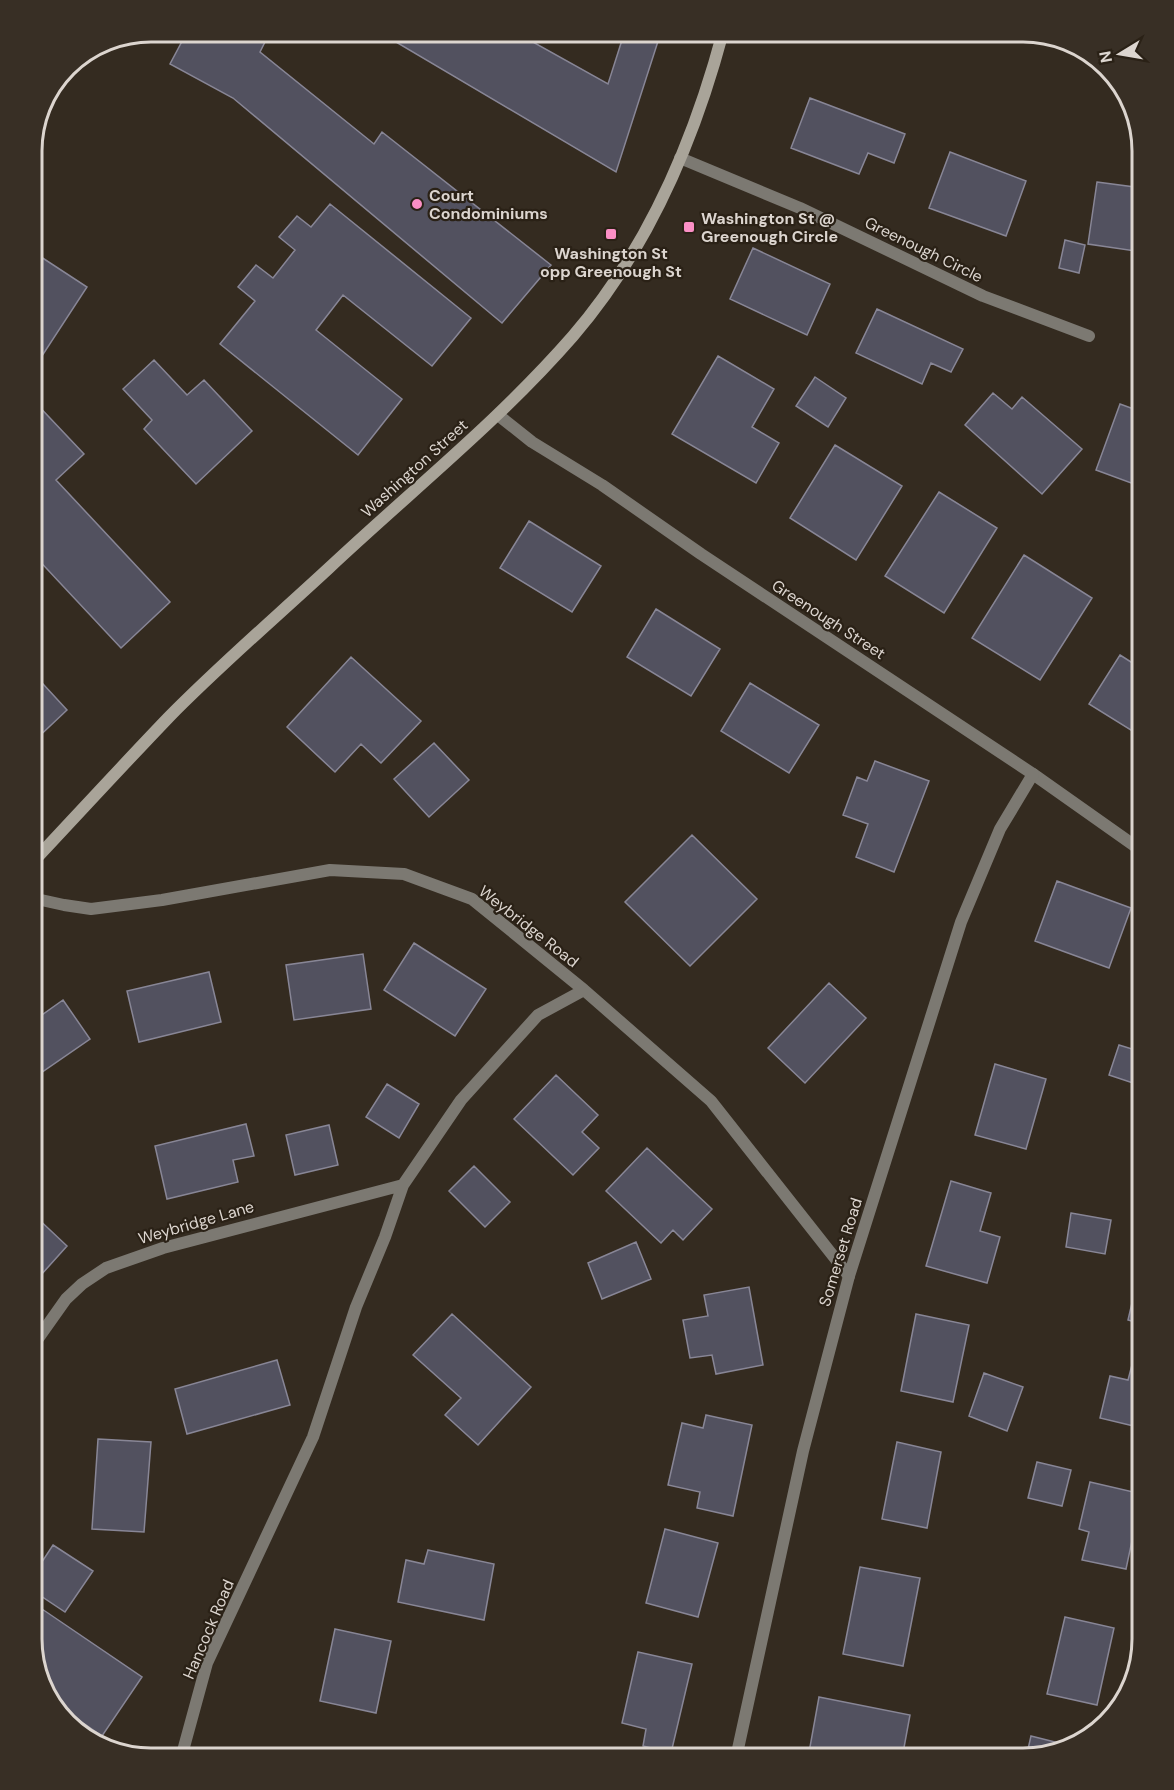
<svg xmlns="http://www.w3.org/2000/svg" width="1174" height="1790" viewBox="0 0 1174 1790" font-family="'DM Sans',sans-serif">
	<style>
		.building { fill: #52515f; stroke: #888696; stroke-width: 1.5 }
		.lines { fill: none; stroke-linecap: round; stroke-linejoin: round }
		.minor { stroke: #7c7972; stroke-width: 12 }
		.tertiary { stroke: #7c7972; stroke-width: 12 }
		.secondary { stroke: #a9a499; stroke-width: 12 }
		.poi-dot { fill: #fb8fc5; stroke: #2a2116; stroke-width: 2 }
		.labels { text-anchor: middle; stroke-width: 4.5; stroke-linejoin: round; paint-order: stroke }
		.poi-label { font-size: 16px; font-weight: bold; fill: #dcd5cf; stroke: #2a2116; text-anchor: start }
		.street-label { font-size: 16px; fill: #dcd5cf; stroke: #2a2116 }
		.rim { fill: none; stroke: #dcd5cf; stroke-width: 3 }
	</style>
	<rect width="100%" height="100%" fill="#342b20"/>
	<path class="building" d="M 187,32 L 270,32 L 260,52 L 374,144 L 382,132 L 551,265 L 502,323 L 233,98 L 170,64 Z
		M 379,32 L 515,32 L 608,84 L 622,40 L 607,32 L 661,32 L 616,172 Z
		M 885,32 L 918,32 L 917,38 Z
		M 810,98 L 905,134 L 894,163 L 868,153 L 859,174 L 791,148 Z
		M 950,152 L 1026,181 L 1006,236 L 929,208 Z
		M 1097,182 L 1142,188 L 1142,252 L 1088,244 Z
		M 330,204 L 471,318 L 432,366 L 343,295 L 316,330 L 402,399 L 358,455 L 220,344 L 255,301 L 238,287 L 256,265 L 273,278 L 295,250 L 279,237 L 297,216 L 311,227 Z
		M 1065,240 L 1085,245 L 1079,273 L 1059,268 Z
		M 753,248 L 830,284 L 807,335 L 730,299 Z
		M 38,255 L 87,287 L 40,359 L 32,354 L 32,264 Z
		M 877,309 L 963,349 L 951,372 L 931,363 L 922,384 L 856,353 Z
		M 718,356 L 774,389 L 752,427 L 779,443 L 756,483 L 672,434 Z
		M 154,360 L 187,395 L 204,380 L 252,431 L 196,484 L 144,429 L 152,420 L 123,389 Z
		M 815,377 L 846,398 L 828,427 L 796,406 Z
		M 993,393 L 1012,409 L 1022,397 L 1082,449 L 1042,494 L 965,425 Z
		M 32,399 L 84,454 L 56,480 L 170,602 L 121,648 L 32,553 Z
		M 1120,404 L 1142,412 L 1142,487 L 1096,470 Z
		M 835,445 L 902,486 L 856,560 L 790,518 Z
		M 939,492 L 997,528 L 944,613 L 885,576 Z
		M 529,521 L 601,566 L 572,612 L 500,568 Z
		M 1024,555 L 1092,598 L 1040,680 L 972,638 Z
		M 656,609 L 720,649 L 691,696 L 627,657 Z
		M 1120,655 L 1142,669 L 1142,737 L 1089,704 Z
		M 351,657 L 421,721 L 381,763 L 361,744 L 335,772 L 287,727 Z
		M 32,672 L 67,710 L 32,743 Z
		M 750,683 L 819,725 L 789,773 L 721,731 Z
		M 434,743 L 469,780 L 429,817 L 394,779 Z
		M 875,761 L 929,781 L 894,872 L 856,857 L 868,824 L 843,815 L 857,777 L 867,781 Z
		M 692,835 L 757,899 L 690,966 L 625,902 Z
		M 1057,881 L 1131,908 L 1109,968 L 1035,941 Z
		M 414,943 L 486,989 L 455,1036 L 384,990 Z
		M 363,954 L 371,1009 L 294,1020 L 286,965 Z
		M 209,972 L 221,1022 L 139,1042 L 127,991 Z
		M 829,983 L 866,1018 L 805,1083 L 768,1048 Z
		M 63,1000 L 90,1039 L 32,1079 L 32,1022 Z
		M 1119,1045 L 1142,1052 L 1142,1086 L 1109,1075 Z
		M 995,1064 L 1046,1079 L 1026,1149 L 975,1135 Z
		M 556,1075 L 598,1115 L 582,1132 L 599,1148 L 573,1175 L 514,1119 Z
		M 387,1084 L 419,1104 L 399,1138 L 366,1117 Z
		M 246,1124 L 254,1156 L 233,1160 L 238,1182 L 167,1199 L 155,1146 Z
		M 329,1125 L 338,1165 L 295,1175 L 286,1135 Z
		M 647,1148 L 712,1209 L 683,1240 L 673,1230 L 661,1243 L 606,1191 Z
		M 474,1166 L 510,1202 L 485,1227 L 449,1191 Z
		M 951,1181 L 991,1193 L 980,1231 L 1000,1237 L 987,1283 L 926,1266 Z
		M 32,1213 L 67,1246 L 32,1285 Z
		M 1071,1213 L 1111,1220 L 1105,1254 L 1066,1247 Z
		M 636,1242 L 651,1279 L 602,1299 L 588,1263 Z
		M 1139,1273 L 1142,1274 L 1142,1324 L 1128,1320 Z
		M 749,1287 L 763,1365 L 716,1374 L 712,1355 L 690,1358 L 683,1320 L 708,1316 L 704,1295 Z
		M 452,1314 L 531,1387 L 478,1445 L 445,1415 L 461,1398 L 413,1355 Z
		M 916,1314 L 969,1325 L 953,1402 L 901,1391 Z
		M 277,1360 L 290,1405 L 187,1434 L 175,1389 Z
		M 1133,1361 L 1142,1364 L 1142,1428 L 1100,1418 L 1110,1376 L 1128,1380 Z
		M 984,1373 L 1023,1387 L 1007,1431 L 969,1416 Z
		M 706,1415 L 752,1425 L 733,1516 L 697,1508 L 700,1492 L 668,1485 L 682,1423 L 703,1428 Z
		M 98,1439 L 151,1442 L 144,1532 L 92,1529 Z
		M 897,1442 L 941,1452 L 927,1528 L 882,1519 Z
		M 1037,1462 L 1071,1470 L 1062,1506 L 1028,1498 Z
		M 1090,1482 L 1142,1494 L 1126,1569 L 1082,1560 L 1089,1532 L 1079,1529 Z
		M 665,1529 L 718,1543 L 698,1617 L 646,1603 Z
		M 53,1545 L 93,1571 L 65,1612 L 32,1590 L 32,1577 Z
		M 428,1550 L 494,1564 L 484,1620 L 398,1602 L 406,1560 L 424,1564 Z
		M 860,1567 L 920,1578 L 903,1666 L 843,1654 Z
		M 42,1609 L 142,1677 L 102,1736 L 47,1698 L 32,1639 L 32,1625 Z
		M 1065,1617 L 1114,1628 L 1097,1705 L 1047,1694 Z
		M 335,1629 L 391,1641 L 376,1713 L 320,1701 Z
		M 638,1652 L 692,1664 L 671,1753 L 643,1746 L 646,1729 L 622,1723 Z
		M 819,1697 L 910,1715 L 903,1753 L 888,1750 L 886,1758 L 808,1758 Z
		M 1031,1736 L 1071,1746 L 1026,1758 Z"/>
	<g class="lines">
		<path class="minor" d="M 680,158 L 800,208 L 983,296 L 1089,336
			M 1033,774 L 1142,851
			M 32,898 L 64,905 L 91,909 L 162,900 L 330,870 L 404,874 L 472,899 L 584,990 L 711,1101 L 849,1276
			M 32,1347 L 66,1299 L 82,1284 L 106,1268 L 163,1248 L 403,1185 L 461,1100 L 538,1015 L 584,990
			M 181,1758 L 207,1663 L 313,1437 L 356,1307 L 385,1237 L 403,1185"/>
		<path class="tertiary" d="M 498,415 L 532,442 L 602,485 L 701,554 L 1033,774 L 1000,829 L 961,922 L 849,1276 L 803,1451 L 736,1758"/>
		<path class="secondary" d="M 32,863 C 77,815 122,766 168,718 C 219,666 275,618 329,568 C 411,491 499,421 573,336 C 647,250 694,141 723,32"/>
	</g>
	<g class="poi-dot">
		<circle cx="417" cy="204" r="6"/>
		<rect x="683" y="221" width="12" height="12" rx="3"/>
		<rect x="605" y="228" width="12" height="12" rx="3"/>
	</g>
	<g class="labels">
		<g class="poi-label">
			<text x="429" y="201">Court<tspan x="429" dy="18">Condominiums</tspan></text>
			<text x="701" y="224">Washington St @<tspan x="701" dy="18">Greenough Circle</tspan></text>
			<text x="611" y="259" text-anchor="middle">Washington St<tspan x="611" dy="18">opp Greenough St</tspan></text>
		</g>
		<g class="street-label">
			<text transform="translate(924 249) rotate(26)" y="6">Greenough Circle</text>
			<text transform="translate(414 468) rotate(-42)" y="6">Washington Street</text>
			<text transform="translate(829 619) rotate(33)" y="6">Greenough Street</text>
			<text transform="translate(529 926) rotate(38)" y="6">Weybridge Road</text>
			<text transform="translate(196 1222) rotate(-16)" y="6">Weybridge Lane</text>
			<text transform="translate(840 1252) rotate(-73)" y="6">Somerset Road</text>
			<text transform="translate(208 1629) rotate(-67)" y="6">Hancock Road</text>
		</g>
	</g>
	<path d="M0 0H1174V1790H0ZM151 42H1023A109 109 0 0 1 1132 151V1639A109 109 0 0 1 1023 1748H151A109 109 0 0 1 42 1639V151A109 109 0 0 1 151 42Z" fill="#382f25" fill-rule="evenodd"/>
	<path class="rim" d="M151 42H1023A109 109 0 0 1 1132 151V1639A109 109 0 0 1 1023 1748H151A109 109 0 0 1 42 1639V151A109 109 0 0 1 151 42Z"/>
	<g transform="translate(1120 54) rotate(259)" stroke="#2a2116" stroke-width="4.5" paint-order="stroke">
	<path d="M0-4.5L10 22L0 15L-10 22Z" fill="#dcd5cf"/>
	<text y="-9" font-size="16" font-weight="bold" text-anchor="middle" fill="#dcd5cf">N</text>
	</g>
</svg>
